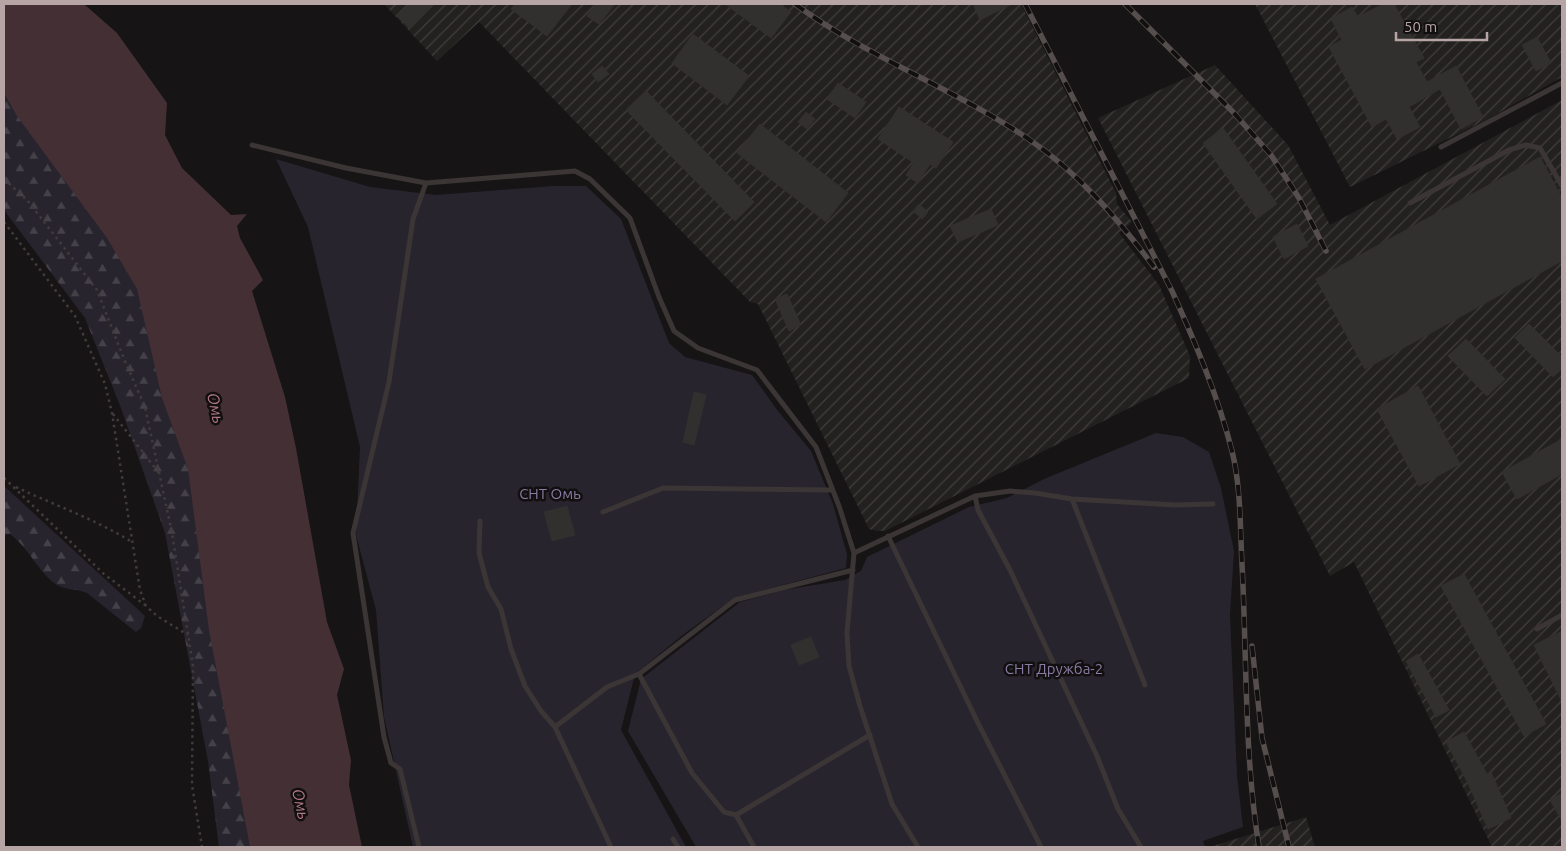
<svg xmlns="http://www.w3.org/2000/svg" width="1566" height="851" viewBox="0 0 1566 851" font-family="Ubuntu,sans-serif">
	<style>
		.industrial { fill: url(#industrial-furrows) }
		.forest { fill: url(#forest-firs) }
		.garden { fill: #28242e }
		.water { fill: #442f35 }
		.building { fill: #32302f; stroke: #322f2e }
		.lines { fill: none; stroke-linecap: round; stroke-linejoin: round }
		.path { stroke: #423b3b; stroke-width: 2.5; stroke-dasharray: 2.5 4; stroke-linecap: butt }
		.service { stroke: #3b3535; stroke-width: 5 }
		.rail-casing { stroke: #564e4d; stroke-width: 5.5 }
		.rail { stroke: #110f0f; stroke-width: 4; stroke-dasharray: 11; stroke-linecap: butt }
		.labels { text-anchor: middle; stroke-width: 5; stroke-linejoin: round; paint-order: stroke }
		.park-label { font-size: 15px; fill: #897ba3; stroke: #110f0f }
		.water-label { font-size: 16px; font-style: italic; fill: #b47988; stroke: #110f0f }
	</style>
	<defs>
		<pattern id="industrial-furrows" width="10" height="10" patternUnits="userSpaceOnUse" patternTransform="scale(1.25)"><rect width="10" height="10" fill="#232120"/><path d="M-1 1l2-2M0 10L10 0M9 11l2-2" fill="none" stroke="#413e3d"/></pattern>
		<pattern id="forest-firs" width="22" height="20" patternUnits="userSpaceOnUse" patternTransform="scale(1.25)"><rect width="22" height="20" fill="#28242e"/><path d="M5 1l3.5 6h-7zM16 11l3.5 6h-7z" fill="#454149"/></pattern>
	</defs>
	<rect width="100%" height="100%" fill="#161414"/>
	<path class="industrial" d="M 384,4 L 1021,4 L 1116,193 L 1117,204 L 1132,222 L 1119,233 L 1159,285 L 1190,356 L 1189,378 L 885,531 L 877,531 L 869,529 L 758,304 L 750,302 L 479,22 L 437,61 Z
		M 1255,4 L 1562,4 L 1562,77 L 1486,120 L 1350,187 Z
		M 1215,65 L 1288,145 L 1330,225 L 1562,100 L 1562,847 L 1492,847 L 1354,562 L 1330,576 L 1098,118 Z
		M 1306,817 L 1315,847 L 1213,847 L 1213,846 Z"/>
	<path class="forest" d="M 4,84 L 138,275 L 188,435 L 259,847 L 219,847 L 208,761 L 165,533 L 121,408 L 85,318 L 4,210 Z
		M 4,486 L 145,616 L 141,628 L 136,632 L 87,593 C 78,589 66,590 57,585 C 38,572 29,548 10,534 L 4,535 Z"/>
	<path class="garden" d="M 276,159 L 370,187 L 436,195 L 553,186 L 586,186 L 621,219 L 669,343 L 685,357 L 752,375 L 778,411 L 811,451 L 833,504 L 847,554 L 846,568 L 734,598 L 684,634 L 635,674 L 621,730 L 686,847 L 413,847 L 384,717 L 376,610 L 356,535 L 360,447 L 308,227 Z
		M 1156,433 L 1183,437 L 1209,452 L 1221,488 L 1234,551 L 1230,615 L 1237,776 L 1243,827 L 1203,841 L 1205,847 L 696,847 L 628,731 L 641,679 L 740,602 L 784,590 L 845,580 L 861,571 L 867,557 L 969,507 L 1007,498 L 1044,479 Z"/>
	<path class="water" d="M 4,4 L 84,4 L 117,33 L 167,103 L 165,135 L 182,168 L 231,215 L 247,214 L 237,226 L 240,238 L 263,280 L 252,291 L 285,397 L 296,448 L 327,622 L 344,669 L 337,695 L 351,760 L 349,785 L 362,847 L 250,847 L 209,630 L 188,469 L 162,398 L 137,289 L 107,238 L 17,116 L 4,93 Z"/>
	<path class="building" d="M 410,4 L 434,4 L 410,29 L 397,16 Z
		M 515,4 L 572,4 L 547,36 L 511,9 Z
		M 596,4 L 615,4 L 599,24 L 587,16 Z
		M 725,4 L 780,4 L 791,12 L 771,38 Z
		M 973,4 L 1012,4 L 980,20 Z
		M 1383,4 L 1394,4 L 1424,58 L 1416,62 L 1427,82 L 1456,66 L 1483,117 L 1461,129 L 1440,89 L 1409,107 L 1420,127 L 1397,139 L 1386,119 L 1372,127 L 1329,47 L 1342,40 L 1331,19 L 1352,7 L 1358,17 Z
		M 693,34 L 749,76 L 727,105 L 672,63 Z
		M 1537,37 L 1551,63 L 1536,71 L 1522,45 Z
		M 602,66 L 609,74 L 598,82 L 592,74 Z
		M 838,83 L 866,102 L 855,118 L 827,99 Z
		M 646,91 L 754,202 L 735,221 L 626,110 Z
		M 899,107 L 953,142 L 936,168 L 930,164 L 918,183 L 906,175 L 914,163 L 878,139 Z
		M 806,112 L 815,119 L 807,129 L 798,122 Z
		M 760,124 L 848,193 L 826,222 L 737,153 Z
		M 1223,128 L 1277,204 L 1257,219 L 1203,143 Z
		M 1540,157 L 1562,198 L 1562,261 L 1365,369 L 1316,279 Z
		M 919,204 L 928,212 L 922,219 L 913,211 Z
		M 991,209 L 998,225 L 958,242 L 950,226 Z
		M 1297,224 L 1308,246 L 1284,259 L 1273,237 Z
		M 787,294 L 801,325 L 789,331 L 775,299 Z
		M 1529,324 L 1562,357 L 1562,369 L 1553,377 L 1515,338 Z
		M 1466,339 L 1505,379 L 1487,396 L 1448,356 Z
		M 1418,386 L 1460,464 L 1419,486 L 1377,409 Z
		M 694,392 L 706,395 L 694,445 L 683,442 Z
		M 1562,439 L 1562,474 L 1517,499 L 1502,472 Z
		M 567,506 L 575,535 L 552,541 L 544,512 Z
		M 1464,574 L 1546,724 L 1524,736 L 1441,586 Z
		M 1562,631 L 1562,702 L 1534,645 Z
		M 811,637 L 819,657 L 799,665 L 791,645 Z
		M 1418,654 L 1449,710 L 1436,717 L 1406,661 Z
		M 1464,732 L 1487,774 L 1491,772 L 1511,818 L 1488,829 L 1468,783 L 1446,742 Z
		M 1562,793 L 1562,821 L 1550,800 Z"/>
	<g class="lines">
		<path class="path" d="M 4,179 L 27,200 L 97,290 L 124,359 L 145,407 L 172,533 L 193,666 L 192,785 L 202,847
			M 4,222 L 75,316 L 105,384 L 112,413 L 140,590 L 146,606 L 157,616 L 188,635
			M 113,414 L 159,473
			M 4,478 L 104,574 L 145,605
			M 16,487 C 54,505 95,519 132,542"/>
		<path class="service" d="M 252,145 L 346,168 L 426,183
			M 1441,147 L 1562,83
			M 1410,203 L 1509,150 L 1526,145 L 1540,148 L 1562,186
			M 975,496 L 978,510 L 1010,570 L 1097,756 L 1118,809 L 1141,847
			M 1072,499 L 1145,685
			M 603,512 L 663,488 L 832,490
			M 480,521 L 479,553 L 488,587 L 501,609 L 511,649 L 525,686 L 541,711 L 555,727 L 611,847
			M 888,536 L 978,723 L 1041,847
			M 854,553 L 975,496 L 1010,491 L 1035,493 L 1072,499 L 1175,505 L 1213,504
			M 1537,629 L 1562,615
			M 639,674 L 692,773 L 724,812 L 736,815 L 870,735
			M 555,727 L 607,687 L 639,674 L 735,600 L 853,570
			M 736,815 L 754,847
			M 673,839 L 678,847
			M 419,847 L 400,769 L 391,763 L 384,737 L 353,533 L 389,382 L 413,219 L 426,183 L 575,171 L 590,179 L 630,218 L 659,297 L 674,331 L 698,348 L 757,370 L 816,447 L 839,506 L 854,553 L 847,633 L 849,666 L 860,706 L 892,804 L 918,847"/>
		<g class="rail-casing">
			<path id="rail" d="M 795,4 C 867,57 953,88 1027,138 C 1078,172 1118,219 1154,267
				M 1025,4 L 1172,291 C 1195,342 1218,396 1232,451 C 1241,487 1240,527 1242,564 C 1247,658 1244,754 1259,847
				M 1125,4 L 1233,112 L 1271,155 L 1299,198 L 1326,251
				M 1252,646 L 1262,738 L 1289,847"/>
		</g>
		<use href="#rail" class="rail"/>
	</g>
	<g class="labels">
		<g class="park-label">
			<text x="550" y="499">СНТ Омь</text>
			<text x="1054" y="674">СНТ Дружба-2</text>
		</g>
		<g class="water-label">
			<text transform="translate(216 408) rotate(78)" y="6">Омь</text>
			<text transform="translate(301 804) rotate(78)" y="6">Омь</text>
		</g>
	</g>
	<rect width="1566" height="851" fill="none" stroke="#b7a5a5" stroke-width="10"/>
	<path d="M1396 32v8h91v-8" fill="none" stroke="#b7a5a5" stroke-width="2.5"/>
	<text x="1404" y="32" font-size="15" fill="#b7a5a5" stroke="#110f0f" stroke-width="4" paint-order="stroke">50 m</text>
</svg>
